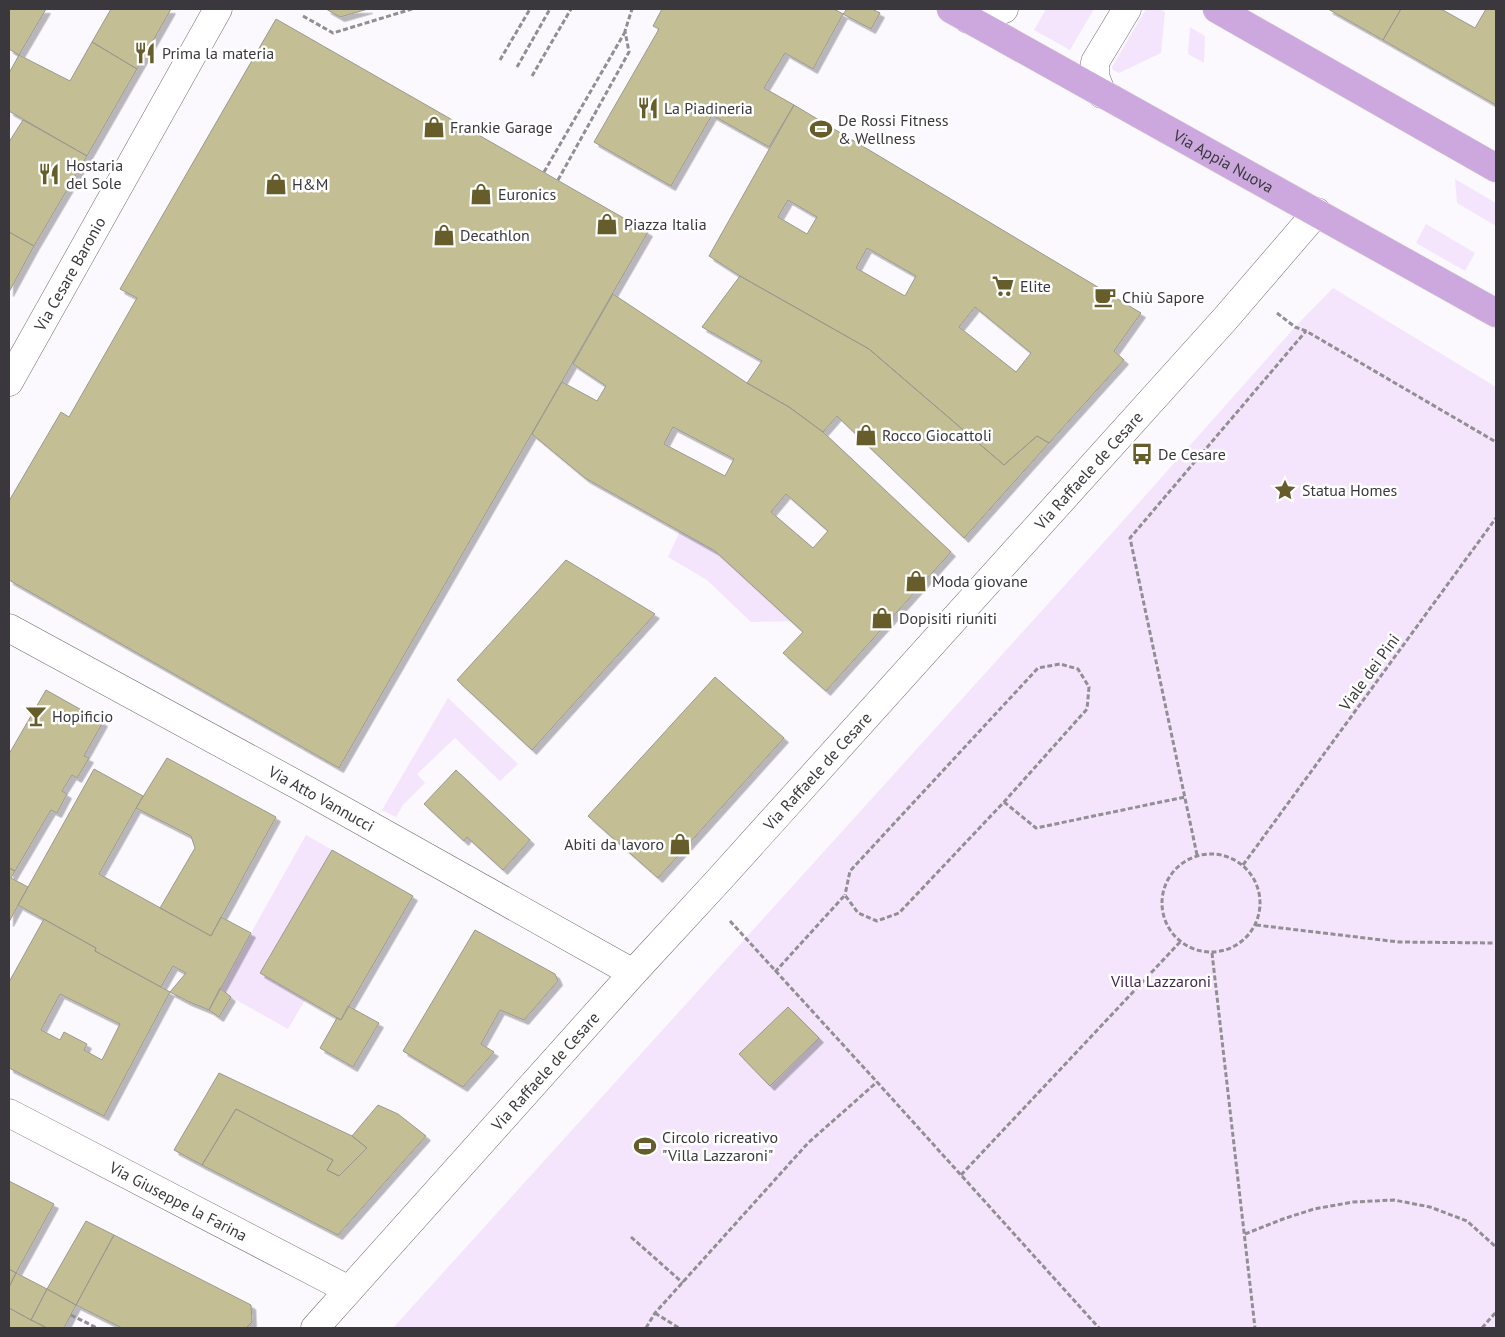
<svg xmlns="http://www.w3.org/2000/svg" width="1505" height="1337" viewBox="0 0 1505 1337" font-family="'PT Sans',sans-serif">
	<style>
		.green { fill: #f4e5fd }
		.building { fill: #c4be95; stroke: #9b998f; fill-rule: evenodd; filter: url(#shadow) }
		.lines { fill: none; stroke-linecap: round; stroke-linejoin: round }
		.minor-casing { stroke: #726d75; stroke-width: 29 }
		.tertiary-casing { stroke: #726d75; stroke-width: 29 }
		.primary-casing { stroke: #d8d7d8; stroke-width: 29 }
		.path { stroke: #928f94; stroke-width: 3; stroke-dasharray: 5 2.5; stroke-linecap: butt }
		.minor { stroke: #fff; stroke-width: 28 }
		.tertiary { stroke: #fff; stroke-width: 28 }
		.primary { stroke: #cca8df; stroke-width: 28 }
		.labels { text-anchor: middle; stroke-width: 5; stroke-linejoin: round; paint-order: stroke }
		.poi-label { font-size: 16px; fill: #3a383c; stroke: #fff; text-anchor: start }
		.street-label { font-size: 16px; fill: #3a383c; stroke: #fff }
		.park-label { font-size: 16px; fill: #422451; stroke: #fff }
	</style>
	<defs>
		<filter id="shadow"><feDropShadow dx="4.5" dy="4.5" stdDeviation="0" flood-color="#0004"/></filter>
	</defs>
	<rect width="100%" height="100%" fill="#fbf8fe"/>
	<path class="green" d="M 1046,9 L 1094,9 L 1070,50 L 1034,30 Z
		M 1146,9 L 1160,9 L 1165,12 L 1161,53 L 1119,73 L 1113,70 L 1112,67 Z
		M 1190,27 L 1205,36 L 1204,63 L 1188,54 Z
		M 1455,179 L 1496,203 L 1496,226 L 1457,203 Z
		M 1426,224 L 1475,253 L 1465,271 L 1416,243 Z
		M 1333,288 L 1496,387 L 1496,1328 L 393,1328 L 1113,532 L 1295,327 Z
		M 680,531 L 715,551 L 790,621 L 751,622 L 707,580 L 668,557 Z
		M 448,698 L 518,764 L 500,781 L 455,738 L 417,774 L 425,783 L 403,805 L 396,817 L 382,810 Z
		M 306,835 L 332,850 L 260,972 L 305,1000 L 288,1029 L 231,997 L 220,988 Z"/>
	<path class="building" d="M 9,9 L 46,9 L 19,55 L 9,49 Z
		M 111,9 L 171,9 L 137,69 L 92,42 Z
		M 326,9 L 368,9 L 340,17 Z
		M 662,9 L 834,9 L 843,14 L 813,69 L 785,53 L 764,88 L 794,105 L 769,147 L 712,115 L 671,186 L 594,142 L 659,29 L 653,26 Z
		M 847,9 L 872,9 L 880,13 L 871,29 L 843,14 Z
		M 1328,9 L 1401,9 L 1383,40 Z
		M 1401,9 L 1441,9 L 1475,28 L 1486,9 L 1496,9 L 1496,105 L 1383,40 Z
		M 276,19 L 648,232 L 339,768 L 9,580 L 9,501 L 61,412 L 69,417 L 137,298 L 120,289 Z
		M 92,42 L 137,69 L 87,156 L 9,111 L 9,73 L 19,55 L 70,81 Z
		M 794,105 L 1141,313 L 1114,351 L 1124,360 L 1049,443 L 1037,436 L 1004,465 L 869,349 L 740,276 L 709,256 ZM 788,200 L 817,217 L 807,234 L 778,217 ZM 867,248 L 916,276 L 905,296 L 856,268 ZM 975,307 L 1031,353 L 1016,372 L 959,327 Z
		M 23,120 L 87,156 L 34,246 L 9,232 L 9,142 Z
		M 9,232 L 34,246 L 9,292 Z
		M 740,276 L 869,349 L 1004,465 L 1037,436 L 1049,443 L 964,538 L 837,416 L 823,432 L 789,407 L 747,383 L 762,361 L 702,327 Z
		M 613,294 L 747,383 L 789,407 L 823,432 L 951,552 L 826,691 L 783,653 L 803,632 L 715,551 L 585,478 L 532,434 L 562,382 L 597,401 L 606,386 L 573,364 ZM 673,427 L 734,459 L 725,476 L 664,444 ZM 786,494 L 828,531 L 813,548 L 771,512 Z
		M 566,560 L 655,614 L 532,750 L 457,680 Z
		M 715,677 L 784,738 L 658,878 L 588,816 Z
		M 46,690 L 103,722 L 84,756 L 89,758 L 77,778 L 72,775 L 62,791 L 67,794 L 57,813 L 51,810 L 15,871 L 9,868 L 9,754 Z
		M 167,758 L 276,817 L 211,936 L 160,908 L 195,848 L 191,836 L 136,808 Z
		M 94,769 L 143,796 L 99,874 L 211,936 L 221,917 L 251,933 L 209,1010 L 187,1001 L 170,992 L 186,973 L 173,966 L 161,987 L 95,951 L 96,948 L 18,905 Z
		M 456,770 L 530,840 L 503,870 L 467,837 L 464,841 L 424,804 Z
		M 332,850 L 413,896 L 341,1020 L 260,973 Z
		M 9,868 L 15,871 L 11,878 L 28,887 L 9,922 Z
		M 44,919 L 96,948 L 95,951 L 170,992 L 104,1116 L 9,1068 L 9,982 ZM 60,994 L 120,1024 L 102,1060 L 84,1050 L 87,1044 L 64,1032 L 60,1040 L 41,1030 Z
		M 475,930 L 555,974 L 558,981 L 524,1020 L 500,1010 L 481,1044 L 494,1052 L 463,1087 L 403,1051 Z
		M 220,988 L 231,997 L 219,1017 L 209,1010 Z
		M 348,1006 L 379,1023 L 353,1067 L 320,1048 L 337,1018 L 341,1020 Z
		M 788,1007 L 819,1038 L 770,1086 L 739,1054 Z
		M 219,1073 L 352,1136 L 367,1148 L 339,1176 L 327,1170 L 333,1160 L 236,1109 L 202,1165 L 174,1150 Z
		M 378,1105 L 398,1114 L 426,1136 L 338,1235 L 202,1165 L 236,1109 L 333,1160 L 327,1170 L 339,1176 L 367,1148 L 352,1136 Z
		M 9,1181 L 54,1204 L 16,1273 L 9,1269 Z
		M 86,1221 L 114,1235 L 76,1305 L 47,1289 Z
		M 114,1235 L 251,1305 L 252,1322 L 246,1328 L 122,1328 L 76,1305 Z
		M 9,1269 L 16,1273 L 9,1287 Z
		M 16,1273 L 47,1289 L 31,1320 L 9,1308 L 9,1287 Z
		M 47,1289 L 76,1305 L 64,1328 L 47,1328 L 31,1320 Z
		M 9,1308 L 31,1320 L 47,1328 L 9,1328 Z"/>
	<g class="lines">
		<g class="minor-casing">
			<g id="minor">
				<path d="M 968,19 L 994,13 L 1004,9"/>
				<path d="M 1102,94 L 1095,76 L 1095,62 L 1127,9"/>
				<path id="s1" d="M 9,628 L 305,789 L 633,973"/>
				<path id="s2" d="M 9,1113 L 349,1290"/>
				<path id="s3" d="M 315,1328 L 633,973 L 718,881 L 1225,319 L 1317,212"/>
			</g>
		</g>
		<g class="tertiary-casing">
			<g id="tertiary">
				<path id="s4" d="M 9,382 L 218,9"/>
			</g>
		</g>
		<g class="primary-casing">
			<g id="primary">
				<path id="s5" d="M 951,9 L 1496,313"/>
				<path d="M 1217,9 L 1496,168"/>
			</g>
		</g>
		<path class="path" d="M 303,16 L 333,33 L 412,9
			M 500,60 L 530,9
			M 517,67 L 550,9
			M 532,76 L 571,9
			M 544,172 L 625,32
			M 558,180 L 629,52 L 625,31 L 632,9
			M 1277,313 L 1295,327 L 1306,331 L 1496,442
			M 1004,802 L 1036,828 L 1185,797
			M1162 903a49 49 0 1 1 98 0a49 49 0 1 1-98 0Z
			M 1197,855 L 1130,538 L 1306,331
			M 1243,865 L 1496,518
			M 730,921 L 877,1082 L 1099,1328
			M 1256,925 L 1399,942 L 1496,943
			M 1212,953 L 1255,1328
			M 775,972 L 845,895 L 858,913 L 877,921 L 899,913 L 1004,802 L 1087,709 L 1089,687 L 1078,669 L 1060,664 L 1038,668 L 850,871 L 845,895
			M 961,1175 L 1180,942
			M 1245,1234 L 1283,1219 L 1314,1209 L 1353,1202 L 1394,1200 L 1430,1207 L 1467,1221 L 1496,1247
			M 631,1237 L 683,1283
			M 655,1313 L 679,1328
			M 71,1315 L 97,1328
			M 646,1328 L 655,1313 L 808,1143 L 877,1082
			M 1482,1328 L 1496,1312"/>
		<use href="#minor" class="minor"/>
		<use href="#tertiary" class="tertiary"/>
		<use href="#primary" class="primary"/>
	</g>
	<defs>
		<g id="restaurant-bare" transform="scale(1.725)"><path d="M-5-6h1v4h1v-4h1v4h1v-4h1v5L-1.5 .5V6h-2V.5L-5-1ZM5-6V6H3V1.5H1.5Q1.5-4 5-6Z" fill="#665d2a" stroke="#fff" stroke-width="2.5" paint-order="stroke"/></g>
		<g id="shop-bare" transform="scale(1.725)"><path d="M-5-2.5h2.3a2.7 3.5 0 0 1 5.4 0H5L5.5 6h-11ZM-1.5-2.5h3a1.5 2.3 0 0 0-3 0Z" fill="#665d2a" stroke="#fff" stroke-width="2.5" paint-order="stroke"/></g>
		<g id="stadium-bare" transform="scale(1.725)"><path d="M0-5a6.5 5 0 1 0 0 10a6.5 5 0 1 0 0-10ZM-3.5-1.8h7v3.6h-7Z" fill="#665d2a" stroke="#fff" stroke-width="2.5" paint-order="stroke"/></g>
		<g id="supermarket-bare" transform="scale(1.725)"><path d="M-6-5.5h2.5l.6 2H6L4.5 2H-2.5L-4.4-4H-6ZM-1.5 3.2a1.3 1.3 0 1 0 .1 0ZM3 3.2a1.3 1.3 0 1 0 .1 0Z" fill="#665d2a" stroke="#fff" stroke-width="2.5" paint-order="stroke"/></g>
		<g id="cafe-bare" transform="scale(1.725)"><path d="M-5.5-4.5H6V0H3Q3 3.5 0 3.5H-2.5Q-5.5 3.5-5.5 0ZM3-3.2v2h1.7v-2ZM-6 4.5H4V6H-6Z" fill="#665d2a" stroke="#fff" stroke-width="2.5" paint-order="stroke"/></g>
		<g id="bus-bare" transform="scale(1.725)"><path d="M-5-6H5V4H4V6H2V4H-2V6H-4V4H-5ZM-3.5-4V0h7V-4ZM-3.5 1.2v1.5H-2V1.2ZM2 1.2v1.5H3.5V1.2Z" fill="#665d2a" stroke="#fff" stroke-width="2.5" paint-order="stroke"/></g>
		<g id="sight-bare" transform="scale(1.725)"><path d="M0-6L1.8-2.2L6-1.7L2.9 1.2L3.7 5.4L0 3.3L-3.7 5.4L-2.9 1.2L-6-1.7L-1.8-2.2Z" fill="#665d2a" stroke="#fff" stroke-width="2.5" paint-order="stroke"/></g>
		<g id="bar-bare" transform="scale(1.725)"><path d="M-6-5H6L.8 .8V4.5H3.5V6h-7V4.5H-.8V.8Z" fill="#665d2a" stroke="#fff" stroke-width="2.5" paint-order="stroke"/></g>
	</defs>
	<g fill-rule="evenodd">
		<use href="#restaurant-bare" x="145" y="53"/>
		<use href="#restaurant-bare" x="648" y="108"/>
		<use href="#shop-bare" x="434" y="127"/>
		<use href="#stadium-bare" x="821" y="129"/>
		<use href="#restaurant-bare" x="49" y="174"/>
		<use href="#shop-bare" x="276" y="184"/>
		<use href="#shop-bare" x="481" y="194"/>
		<use href="#shop-bare" x="607" y="224"/>
		<use href="#shop-bare" x="444" y="235"/>
		<use href="#supermarket-bare" x="1003" y="286"/>
		<use href="#cafe-bare" x="1105" y="297"/>
		<use href="#shop-bare" x="866" y="435"/>
		<use href="#bus-bare" x="1142" y="454"/>
		<use href="#sight-bare" x="1285" y="490"/>
		<use href="#shop-bare" x="916" y="581"/>
		<use href="#shop-bare" x="882" y="618"/>
		<use href="#bar-bare" x="36" y="716"/>
		<use href="#shop-bare" x="680" y="844"/>
		<use href="#stadium-bare" x="645" y="1146"/>
	</g>
	<g class="labels">
		<g class="poi-label">
			<text x="162" y="59">Prima la materia</text>
			<text x="664" y="114">La Piadineria</text>
			<text x="838" y="126">De Rossi Fitness<tspan x="838" dy="18">&amp; Wellness</tspan></text>
			<text x="450" y="133">Frankie Garage</text>
			<text x="66" y="171">Hostaria<tspan x="66" dy="18">del Sole</tspan></text>
			<text x="292" y="190">H&amp;M</text>
			<text x="498" y="200">Euronics</text>
			<text x="624" y="230">Piazza Italia</text>
			<text x="460" y="241">Decathlon</text>
			<text x="1020" y="292">Elite</text>
			<text x="1122" y="303">Chiù Sapore</text>
			<text x="882" y="441">Rocco Giocattoli</text>
			<text x="1158" y="460">De Cesare</text>
			<text x="1302" y="496">Statua Homes</text>
			<text x="932" y="587">Moda giovane</text>
			<text x="899" y="624">Dopisiti riuniti</text>
			<text x="52" y="722">Hopificio</text>
			<text x="664" y="850" text-anchor="end">Abiti da lavoro</text>
			<text x="662" y="1143">Circolo ricreativo<tspan x="662" dy="18">"Villa Lazzaroni"</tspan></text>
		</g>
		<g class="street-label">
			<text dy="6" stroke="none"><textPath href="#s5" startOffset="312">Via Appia Nuova</textPath></text>
			<text dy="6" stroke="none"><textPath href="#s4" startOffset="124">Via Cesare Baronio</textPath></text>
			<text dy="6" stroke="none"><textPath href="#s3" startOffset="1155">Via Raffaele de Cesare</textPath></text>
			<text transform="translate(1369 672) rotate(-54)" y="6">Viale dei Pini</text>
			<text dy="6" stroke="none"><textPath href="#s3" startOffset="750">Via Raffaele de Cesare</textPath></text>
			<text dy="6" stroke="none"><textPath href="#s1" startOffset="356">Via Atto Vannucci</textPath></text>
			<text dy="6" stroke="none"><textPath href="#s3" startOffset="345">Via Raffaele de Cesare</textPath></text>
			<text dy="6" stroke="none"><textPath href="#s2" startOffset="191">Via Giuseppe la Farina</textPath></text>
		</g>
		<g class="park-label">
			<text x="1161" y="987">Villa Lazzaroni</text>
		</g>
	</g>
	<rect width="1505" height="1337" fill="none" stroke="#3a383c" stroke-width="20"/>
</svg>
